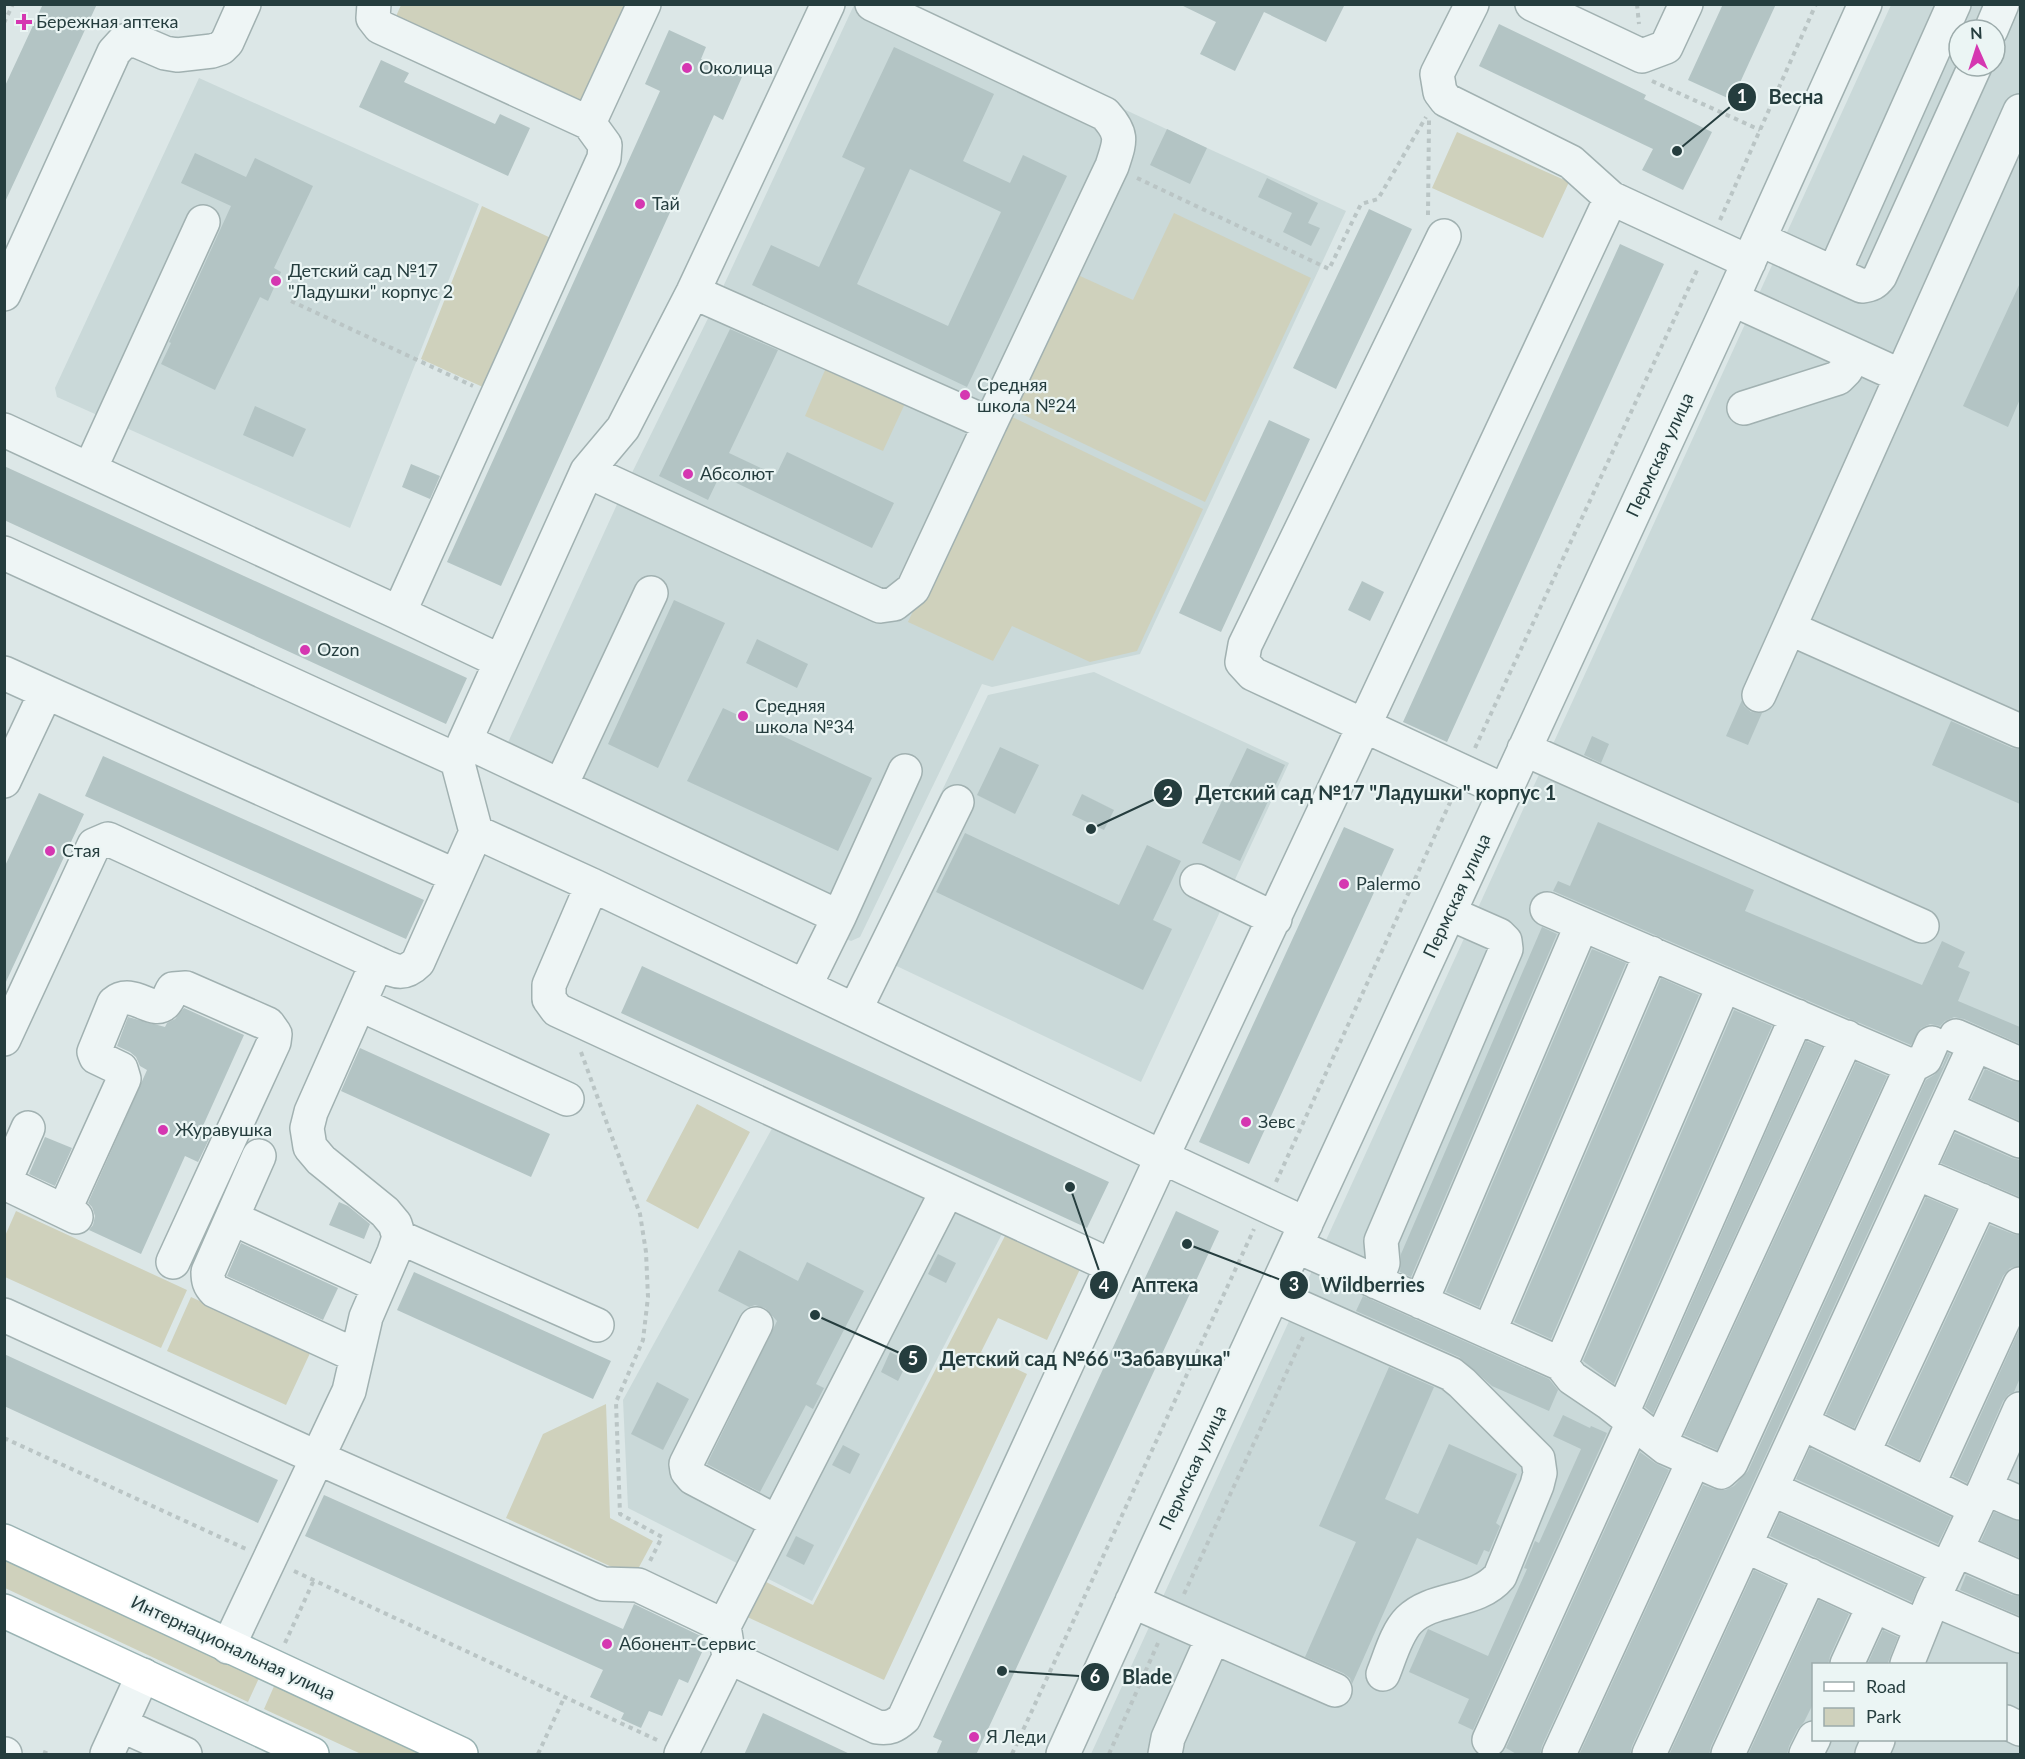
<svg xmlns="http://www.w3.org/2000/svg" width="2025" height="1759" viewBox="0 0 2025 1759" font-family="Lato,sans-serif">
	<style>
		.built { fill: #cad9d9; fill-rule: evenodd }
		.green { fill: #cfd1bc }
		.building { fill: #b3c4c4; fill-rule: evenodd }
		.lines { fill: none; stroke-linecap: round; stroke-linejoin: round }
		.minor-casing { stroke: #a1b1b1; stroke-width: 36 }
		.major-casing { stroke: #9ab3b3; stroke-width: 36 }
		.path { stroke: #bac5c5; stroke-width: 4; stroke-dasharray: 4.5 4.5; stroke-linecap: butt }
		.minor { stroke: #eef5f5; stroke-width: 33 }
		.major { stroke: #fff; stroke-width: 33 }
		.poi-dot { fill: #d537b1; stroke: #ebf5f4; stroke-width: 2 }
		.labels { text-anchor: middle; stroke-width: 4.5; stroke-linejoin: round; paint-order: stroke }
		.poi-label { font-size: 18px; fill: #253d3e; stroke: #ebf5f4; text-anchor: start }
		.street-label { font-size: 18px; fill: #253d3e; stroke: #ebf5f4 }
		.leader { fill: none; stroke: #253d3e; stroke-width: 2 }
		.callout-dot { fill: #253d3e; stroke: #ebf5f4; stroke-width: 2 }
		.mark-label { font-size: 18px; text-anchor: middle; font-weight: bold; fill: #fff }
		.callout-label { font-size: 20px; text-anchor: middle; font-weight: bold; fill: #253d3e; stroke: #ebf5f4; stroke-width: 4.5; stroke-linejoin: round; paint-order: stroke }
	</style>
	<rect width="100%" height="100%" fill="#dce7e7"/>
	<path class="built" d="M 854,5 L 901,5 L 1207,148 L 1346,211 L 1140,654 L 992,687 L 982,684 L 860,937 L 851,941 L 497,775 L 505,749 L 625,487 L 716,302 Z
		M 1891,5 L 2020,5 L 2020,1754 L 1091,1754 ZM 1959,30 L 1995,30 L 1995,66 L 1959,66 ZM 1814,1664 L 2006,1664 L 2006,1740 L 1814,1740 Z
		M 199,78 L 479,204 L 350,528 L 57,397 L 55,388 Z
		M 1094,672 L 1289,763 L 1141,1082 L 865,951 L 988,695 Z
		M 775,1123 L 1004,1230 L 812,1601 L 628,1508 L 623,1400 Z"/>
	<path class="green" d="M 401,5 L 631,5 L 585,110 L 393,23 Z
		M 1457,132 L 1569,182 L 1543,238 L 1432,188 Z
		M 482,206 L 553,239 L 485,388 L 421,359 Z
		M 1174,213 L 1311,278 L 1205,502 L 1007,407 L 1069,271 L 1133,300 Z
		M 829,361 L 908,397 L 883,451 L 805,416 Z
		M 1004,413 L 1203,509 L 1137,651 L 1090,662 L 1012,626 L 993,661 L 908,622 Z
		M 697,1104 L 750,1132 L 698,1229 L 646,1201 Z
		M 16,1211 L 187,1290 L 161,1348 L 5,1277 L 5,1236 Z
		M 1006,1234 L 1081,1267 L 1047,1340 L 998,1318 L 981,1352 L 1027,1374 L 884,1680 L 743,1615 L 760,1579 L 813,1605 Z
		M 191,1297 L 311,1351 L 286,1405 L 167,1351 Z
		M 606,1404 L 610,1518 L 653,1541 L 638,1569 L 627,1574 L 506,1518 L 543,1434 Z
		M 5,1560 L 259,1678 L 248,1702 L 5,1588 Z
		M 275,1684 L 426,1754 L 361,1754 L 264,1709 Z"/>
	<path class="building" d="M 43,4 L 97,4 L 4,204 L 4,88 Z
		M 1179,4 L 1345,4 L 1326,42 L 1264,12 L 1235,71 L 1200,54 L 1216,22 Z
		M 1723,4 L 1776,4 L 1732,100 L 1688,80 Z
		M 1499,24 L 1646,95 L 1644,99 L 1712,132 L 1683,190 L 1642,170 L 1653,149 L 1479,66 Z
		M 669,30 L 706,47 L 701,59 L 742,77 L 723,120 L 714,115 L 501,586 L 447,562 L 660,91 L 645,84 Z
		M 894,47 L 994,94 L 963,161 L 1010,183 L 1023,155 L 1067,176 L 967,387 L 752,285 L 771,245 L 819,267 L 865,168 L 842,157 ZM 910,169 L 1001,212 L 948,326 L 857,284 Z
		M 381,60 L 409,73 L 404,82 L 495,124 L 500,114 L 530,128 L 508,176 L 359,107 Z
		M 1167,129 L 1207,148 L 1190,184 L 1150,165 Z
		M 195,153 L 246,177 L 255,158 L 313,186 L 274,268 L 281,272 L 268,301 L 260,297 L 215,390 L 161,364 L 171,343 L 169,342 L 231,206 L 181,183 Z
		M 1267,178 L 1318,203 L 1308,223 L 1320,228 L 1311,246 L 1283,232 L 1292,213 L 1258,197 Z
		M 1369,209 L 1412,229 L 1336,389 L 1293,368 Z
		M 1620,244 L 1664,264 L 1447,742 L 1403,722 Z
		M 2020,283 L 2020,399 L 2008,427 L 1963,406 Z
		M 730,329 L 778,350 L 729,453 L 776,475 L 787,452 L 894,503 L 872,548 L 720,475 L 708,500 L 659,476 Z
		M 255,406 L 306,429 L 293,457 L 243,435 Z
		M 1269,420 L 1310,439 L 1221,632 L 1179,613 Z
		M 411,464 L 440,476 L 430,499 L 402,487 Z
		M 4,466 L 467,678 L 446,724 L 4,520 Z
		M 1362,581 L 1384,592 L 1370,621 L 1348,610 Z
		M 674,600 L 725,623 L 658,768 L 608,744 Z
		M 757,639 L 808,664 L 797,688 L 746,663 Z
		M 1742,700 L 1744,706 L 1751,712 L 1762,713 L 1748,745 L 1726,736 Z
		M 723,708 L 872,778 L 838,851 L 687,781 Z
		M 1951,721 L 2012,748 L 2020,749 L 2020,804 L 1932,765 Z
		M 1592,736 L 1609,744 L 1601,763 L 1584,755 Z
		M 1000,747 L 1039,765 L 1015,814 L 977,795 Z
		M 1247,748 L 1285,765 L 1240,861 L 1202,843 Z
		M 103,756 L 424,900 L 406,939 L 85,796 Z
		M 39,793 L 84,814 L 4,986 L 4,868 Z
		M 1082,794 L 1114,810 L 1104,830 L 1072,815 Z
		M 1598,822 L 1754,890 L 1745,911 L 1922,985 L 1942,941 L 1965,952 L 1958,967 L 1970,972 L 1958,1001 L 2020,1027 L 2020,1044 L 1964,1019 L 1954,1017 L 1945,1021 L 1940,1026 L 1930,1024 L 1921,1028 L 1911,1045 L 1553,891 L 1558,881 L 1570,886 Z
		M 1344,827 L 1394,849 L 1249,1164 L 1199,1142 Z
		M 965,833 L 1119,905 L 1147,845 L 1181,861 L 1153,920 L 1172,929 L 1143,990 L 936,892 Z
		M 1542,927 L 1557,934 L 1411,1277 L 1400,1272 L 1401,1254 Z
		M 1592,949 L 1626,963 L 1479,1307 L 1446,1292 Z
		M 642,966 L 1109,1182 L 1087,1228 L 621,1013 Z
		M 1661,978 L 1699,995 L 1551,1339 L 1514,1322 Z
		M 184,1008 L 244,1035 L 202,1128 L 212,1133 L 198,1162 L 185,1156 L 141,1254 L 89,1230 L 93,1225 L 95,1216 L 92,1207 L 88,1203 L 147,1070 L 140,1066 L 136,1057 L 130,1052 L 117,1046 L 128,1017 L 165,1027 L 167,1023 L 175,1019 Z
		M 1734,1010 L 1772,1026 L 1614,1384 L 1583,1361 Z
		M 1806,1041 L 1822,1047 L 1653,1414 L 1645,1407 Z
		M 360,1048 L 550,1134 L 531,1177 L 341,1091 Z
		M 1948,1053 L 1950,1054 L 1632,1746 L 1630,1755 L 1579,1755 L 1703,1485 L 1714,1489 L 1725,1490 L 1734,1486 L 1748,1471 L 1926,1080 L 1934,1075 L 1942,1067 Z
		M 1856,1062 L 1887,1076 L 1717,1450 L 1684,1435 Z
		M 1985,1069 L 2012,1081 L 2020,1082 L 2020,1121 L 1971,1099 Z
		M 1955,1133 L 2012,1158 L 2020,1160 L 2020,1197 L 1941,1163 Z
		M 45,1137 L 72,1148 L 55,1186 L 29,1174 Z
		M 1926,1197 L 1956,1210 L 1854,1428 L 1826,1414 Z
		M 339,1202 L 348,1206 L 370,1224 L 364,1239 L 329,1225 Z
		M 1176,1211 L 1219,1231 L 976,1755 L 936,1755 L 942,1741 L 933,1737 Z
		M 1990,1225 L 2013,1234 L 2020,1235 L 2020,1266 L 2010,1268 L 2003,1276 L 1919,1460 L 1888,1444 Z
		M 241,1243 L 338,1288 L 323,1320 L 227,1276 Z
		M 739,1250 L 798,1281 L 807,1262 L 864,1291 L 816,1384 L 824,1388 L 813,1409 L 806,1405 L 760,1492 L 707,1464 L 777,1321 L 765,1308 L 755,1305 L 749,1307 L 718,1291 Z
		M 938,1254 L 956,1263 L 946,1283 L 928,1274 Z
		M 414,1272 L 611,1361 L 593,1399 L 397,1310 Z
		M 1363,1296 L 1549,1379 L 1558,1390 L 1549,1411 L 1492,1386 L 1459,1357 L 1356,1311 Z
		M 2020,1328 L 2020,1378 L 2014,1392 L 2009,1394 L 2003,1401 L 1967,1483 L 1953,1476 Z
		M 890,1352 L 908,1361 L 898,1381 L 881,1372 Z
		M 4,1354 L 278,1480 L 258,1523 L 4,1406 Z
		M 1389,1367 L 1434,1387 L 1385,1499 L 1418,1514 L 1449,1444 L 1517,1474 L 1496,1523 L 1500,1526 L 1489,1552 L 1484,1550 L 1477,1565 L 1417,1538 L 1352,1684 L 1350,1678 L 1343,1673 L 1305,1657 L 1356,1542 L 1319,1526 Z
		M 657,1382 L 689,1399 L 663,1450 L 631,1434 Z
		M 1563,1415 L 1590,1428 L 1591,1426 L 1607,1433 L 1473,1730 L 1458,1723 L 1469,1699 L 1409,1672 L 1428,1629 L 1488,1656 L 1527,1569 L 1524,1568 L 1535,1541 L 1539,1543 L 1581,1449 L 1553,1436 Z
		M 843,1445 L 860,1454 L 850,1474 L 832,1465 Z
		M 1810,1448 L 1951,1517 L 1938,1544 L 1796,1479 Z
		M 1640,1452 L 1655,1463 L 1669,1470 L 1542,1746 L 1540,1755 L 1518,1755 L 1506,1748 Z
		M 324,1495 L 623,1629 L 634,1604 L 707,1639 L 707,1641 L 688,1683 L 679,1679 L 662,1716 L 649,1711 L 641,1728 L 621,1719 L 624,1713 L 590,1697 L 603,1670 L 305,1536 Z
		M 1994,1512 L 2020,1521 L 2020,1558 L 1981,1541 Z
		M 1780,1513 L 1922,1578 L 1912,1602 L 1770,1536 Z
		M 796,1536 L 814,1545 L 804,1565 L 786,1556 Z
		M 1754,1570 L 1785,1585 L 1711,1746 L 1709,1755 L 1669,1755 Z
		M 1966,1575 L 2012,1595 L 2020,1596 L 2020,1616 L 1960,1590 Z
		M 1819,1600 L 1849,1614 L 1830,1656 L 1828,1665 L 1814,1665 L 1814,1702 L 1804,1722 L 1797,1730 L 1789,1746 L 1787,1755 L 1748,1755 Z
		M 1883,1630 L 1898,1637 L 1889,1660 L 1887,1665 L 1867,1665 Z
		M 763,1713 L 852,1755 L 744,1755 Z"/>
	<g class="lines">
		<g class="minor-casing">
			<path id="minor" d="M 374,4 L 373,18 L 380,27 L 589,123 L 644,4
				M 1532,4 L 1642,56 L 1666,47 L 1686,4
				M 1991,30 L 2002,4
				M 1611,198 L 1749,262
				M 1444,236 L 1245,645 L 1242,662 L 1253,674 L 1505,791
				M 1759,239 L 1862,286 C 1871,285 1875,283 1880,276 L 1975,66
				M 1834,273 L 1954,4
				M 693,292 L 990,424 L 1112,166 C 1120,141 1124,135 1105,114 L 872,4
				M 4,294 L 114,52 L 124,41 L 137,41 L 165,53 L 177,55 L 212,51 L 221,48 L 227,42 L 244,4
				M 1732,299 L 1901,376
				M 1744,408 L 1838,378 L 1846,370 L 1853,354
				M 4,430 L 399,613 L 604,158 L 605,145 L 589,123
				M 90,469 L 203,222
				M 587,471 L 880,606 L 894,604 L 913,589 L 990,424
				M 4,553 L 457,760
				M 399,613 L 500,661
				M 1789,628 L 2020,731
				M 4,673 L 46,692
				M 1759,695 L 2020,111
				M 465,741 L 839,917
				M 1524,749 L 1922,926
				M 4,781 L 46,692 L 456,876
				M 561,785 L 651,593
				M 476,832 L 592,885 L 1162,1157 L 1611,198 L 1571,162 L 1446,100 L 1440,92 L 1437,74 L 1472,4
				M 1197,881 L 1275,919
				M 592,885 L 549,985 L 549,999 L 557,1010 L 1112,1266
				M 1547,909 L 1912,1066 L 1925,1059 L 1932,1043
				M 805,986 L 839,917 L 905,771
				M 359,1004 L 567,1099
				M 855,1010 L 957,802
				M 1956,1036 L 2020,1064
				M 4,1039 L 94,845 L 108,839 L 377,963
				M 1946,1108 L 2020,1141
				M 28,1128 L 7,1176 L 9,1185 L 76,1217
				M 259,1156 L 208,1272 C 208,1280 209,1285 215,1291 L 357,1356
				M 1917,1173 L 2020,1217
				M 64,1211 L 124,1079 L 121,1069 L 96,1057 L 94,1052 L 114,1003 C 133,987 153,1016 165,1003 C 169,999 170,993 173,989 L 186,988 L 268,1024 L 275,1034 L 274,1042 L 173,1262
				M 232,1218 L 379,1286
				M 399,1237 L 597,1325
				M 1296,1246 L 1561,1364 L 1572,1378 L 1609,1403 L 1666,1448 L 1721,1472 L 1731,1463 L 1912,1066
				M 1376,1282 L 1383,1263 L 1381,1241 L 1384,1234 L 1506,949 L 1505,941 L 1499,935 L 1449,913
				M 1273,1295 L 1451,1374 L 1462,1383 L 1538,1459 L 1540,1473 L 1537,1485 L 1500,1576 C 1477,1604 1433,1596 1409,1620 C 1396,1633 1390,1657 1383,1674
				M 1421,1302 L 1582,924
				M 4,1315 L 318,1458 L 603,1584 L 638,1585 L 724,1626 L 729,1657 L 681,1754
				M 756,1324 L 686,1464 L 687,1471 L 693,1478 L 777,1522
				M 1489,1332 L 1651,953
				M 1561,1364 L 1724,985
				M 2020,1409 L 1985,1488 L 2020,1503
				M 1622,1413 L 1797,1016
				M 1802,1423 L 1975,1508
				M 1660,1443 L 1847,1037
				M 1863,1453 L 1981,1200
				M 1928,1485 L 2020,1284
				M 1772,1489 L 1947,1569
				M 1746,1546 L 1921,1627
				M 1956,1550 L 2020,1578
				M 1933,1599 L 2020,1636
				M 1132,1601 L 1335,1690
				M 724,1626 L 947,1191
				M 228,1647 L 349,1391 L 366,1317 L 394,1252 L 399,1237 L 395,1224 L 385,1212 L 321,1160 L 310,1147 L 307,1128 L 311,1112 L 377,963 C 395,971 403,977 418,962 L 476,832 L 457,760 L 465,741 L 587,471 L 623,428 L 693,292 L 828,4
				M 729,1657 L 877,1727 C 889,1729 895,1726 904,1718 L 1162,1157 L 1306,1224
				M 1847,1664 L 1874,1605
				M 1907,1664 L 1933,1599 L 1985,1488
				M 2006,1722 L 2020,1729
				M 121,1725 L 185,1754
				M 1489,1740 L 1633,1422
				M 4,1754 L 5,1754
				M 107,1754 L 143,1675
				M 1063,1754 L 1154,1553 L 1732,299 L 1865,4
				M 1165,1754 L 1168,1738 L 1213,1637
				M 1559,1754 L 1694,1460
				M 1649,1754 L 1975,1045
				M 1728,1754 L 1810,1575
				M 1806,1754 L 1814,1738
				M 1872,1754 L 1878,1740"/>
		</g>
		<g class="major-casing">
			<path id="major" d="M 4,1541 L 461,1754
				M 4,1611 L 312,1754"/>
		</g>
		<path class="path" d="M 1637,4 L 1639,24
			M 4,23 L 13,4
			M 1652,81 L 1760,130
			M 1137,178 L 1329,269 L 1361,204 L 1378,199 L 1426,117
			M 1428,215 L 1429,120
			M 1720,220 L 1816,4
			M 291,301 L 473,386
			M 1475,748 L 1698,268
			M 581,1052 L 640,1214 L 646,1252 L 648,1297 L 643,1340 L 616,1402 L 620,1514 L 662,1537 L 650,1561
			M 1276,1182 L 1453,796
			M 4,1438 L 246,1549
			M 294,1571 L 657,1740
			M 1184,1594 L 1303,1337
			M 285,1643 L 314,1580
			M 43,1752 L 49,1754
			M 538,1754 L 564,1698
			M 1012,1754 L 1254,1229
			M 1109,1754 L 1158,1643"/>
		<use href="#minor" class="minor"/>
		<use href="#major" class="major"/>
	</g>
	<g class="poi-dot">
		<path d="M21 13h6v6h6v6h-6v6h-6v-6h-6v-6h6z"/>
		<circle cx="687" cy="68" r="6"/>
		<circle cx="640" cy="204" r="6"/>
		<circle cx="276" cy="281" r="6"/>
		<circle cx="965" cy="395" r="6"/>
		<circle cx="688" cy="474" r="6"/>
		<circle cx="305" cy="650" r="6"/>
		<circle cx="743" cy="716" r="6"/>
		<circle cx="50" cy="851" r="6"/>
		<circle cx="1344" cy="884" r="6"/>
		<circle cx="1246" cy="1122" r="6"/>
		<circle cx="163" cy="1130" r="6"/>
		<circle cx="607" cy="1644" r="6"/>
		<circle cx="974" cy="1737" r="6"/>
	</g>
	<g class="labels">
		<g class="poi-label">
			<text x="36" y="28">Бережная аптека</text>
			<text x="699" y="74">Околица</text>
			<text x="652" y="210">Тай</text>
			<text x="288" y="277">Детский сад №17<tspan x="288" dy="21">"Ладушки" корпус 2</tspan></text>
			<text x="977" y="391">Средняя<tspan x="977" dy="21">школа №24</tspan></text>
			<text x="700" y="480">Абсолют</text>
			<text x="317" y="656">Ozon</text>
			<text x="755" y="712">Средняя<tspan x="755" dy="21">школа №34</tspan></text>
			<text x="62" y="857">Стая</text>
			<text x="1356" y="890">Palermo</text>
			<text x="1258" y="1128">Зевс</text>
			<text x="175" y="1136">Журавушка</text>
			<text x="619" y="1650">Абонент-Сервис</text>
			<text x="986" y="1743">Я Леди</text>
		</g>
		<g class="street-label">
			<text transform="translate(1660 455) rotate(-65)" y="6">Пермская улица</text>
			<text transform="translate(1457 896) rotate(-65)" y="6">Пермская улица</text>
			<text transform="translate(1193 1468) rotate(-65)" y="6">Пермская улица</text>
			<text transform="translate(233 1648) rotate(25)" y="6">Интернациональная улица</text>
		</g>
	</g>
	<path class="leader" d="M1677 151L1742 97M1091 829L1168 793M1187 1244L1294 1285M1070 1187L1104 1285M815 1315L913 1359M1002 1671L1095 1677"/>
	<g class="callout-dot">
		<circle cx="1677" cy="151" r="6"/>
		<circle cx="1091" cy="829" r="6"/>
		<circle cx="1187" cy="1244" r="6"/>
		<circle cx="1070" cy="1187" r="6"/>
		<circle cx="815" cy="1315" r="6"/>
		<circle cx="1002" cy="1671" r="6"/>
		<circle cx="1742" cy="97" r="15"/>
		<circle cx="1168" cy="793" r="15"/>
		<circle cx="1294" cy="1285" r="15"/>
		<circle cx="1104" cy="1285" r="15"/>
		<circle cx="913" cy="1359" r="15"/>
		<circle cx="1095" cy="1677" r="15"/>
	</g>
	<g class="mark-label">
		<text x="1742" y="103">1</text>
		<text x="1168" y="800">2</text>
		<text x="1294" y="1291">3</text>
		<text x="1104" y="1292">4</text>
		<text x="913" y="1365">5</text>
		<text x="1095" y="1683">6</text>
	</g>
	<g class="callout-label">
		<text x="1796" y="104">Весна</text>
		<text x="1376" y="800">Детский сад №17 "Ладушки" корпус 1</text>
		<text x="1373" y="1292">Wildberries</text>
		<text x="1165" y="1292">Аптека</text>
		<text x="1085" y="1366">Детский сад №66 "Забавушка"</text>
		<text x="1147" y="1684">Blade</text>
	</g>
	<rect width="2025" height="1759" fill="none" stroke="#253d3e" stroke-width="12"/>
	<rect x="1812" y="1663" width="195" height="78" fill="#ebf5f4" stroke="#9cabab" stroke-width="1.5"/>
	<rect x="1824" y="1682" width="30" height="9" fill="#ffffff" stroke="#9cabab" stroke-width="1.5"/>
	<text x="1866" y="1693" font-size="18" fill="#253d3e">Road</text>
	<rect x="1824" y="1708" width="30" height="18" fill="#cfd1bc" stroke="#9cabab" stroke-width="1.5"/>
	<text x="1866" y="1723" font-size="18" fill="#253d3e">Park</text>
	<g transform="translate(1977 48) rotate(357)"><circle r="28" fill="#ebf5f4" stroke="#9cabab" stroke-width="1.5"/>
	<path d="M0-4.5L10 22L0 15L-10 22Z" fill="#d537b1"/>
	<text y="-9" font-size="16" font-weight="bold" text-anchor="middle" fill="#253d3e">N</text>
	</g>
</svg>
